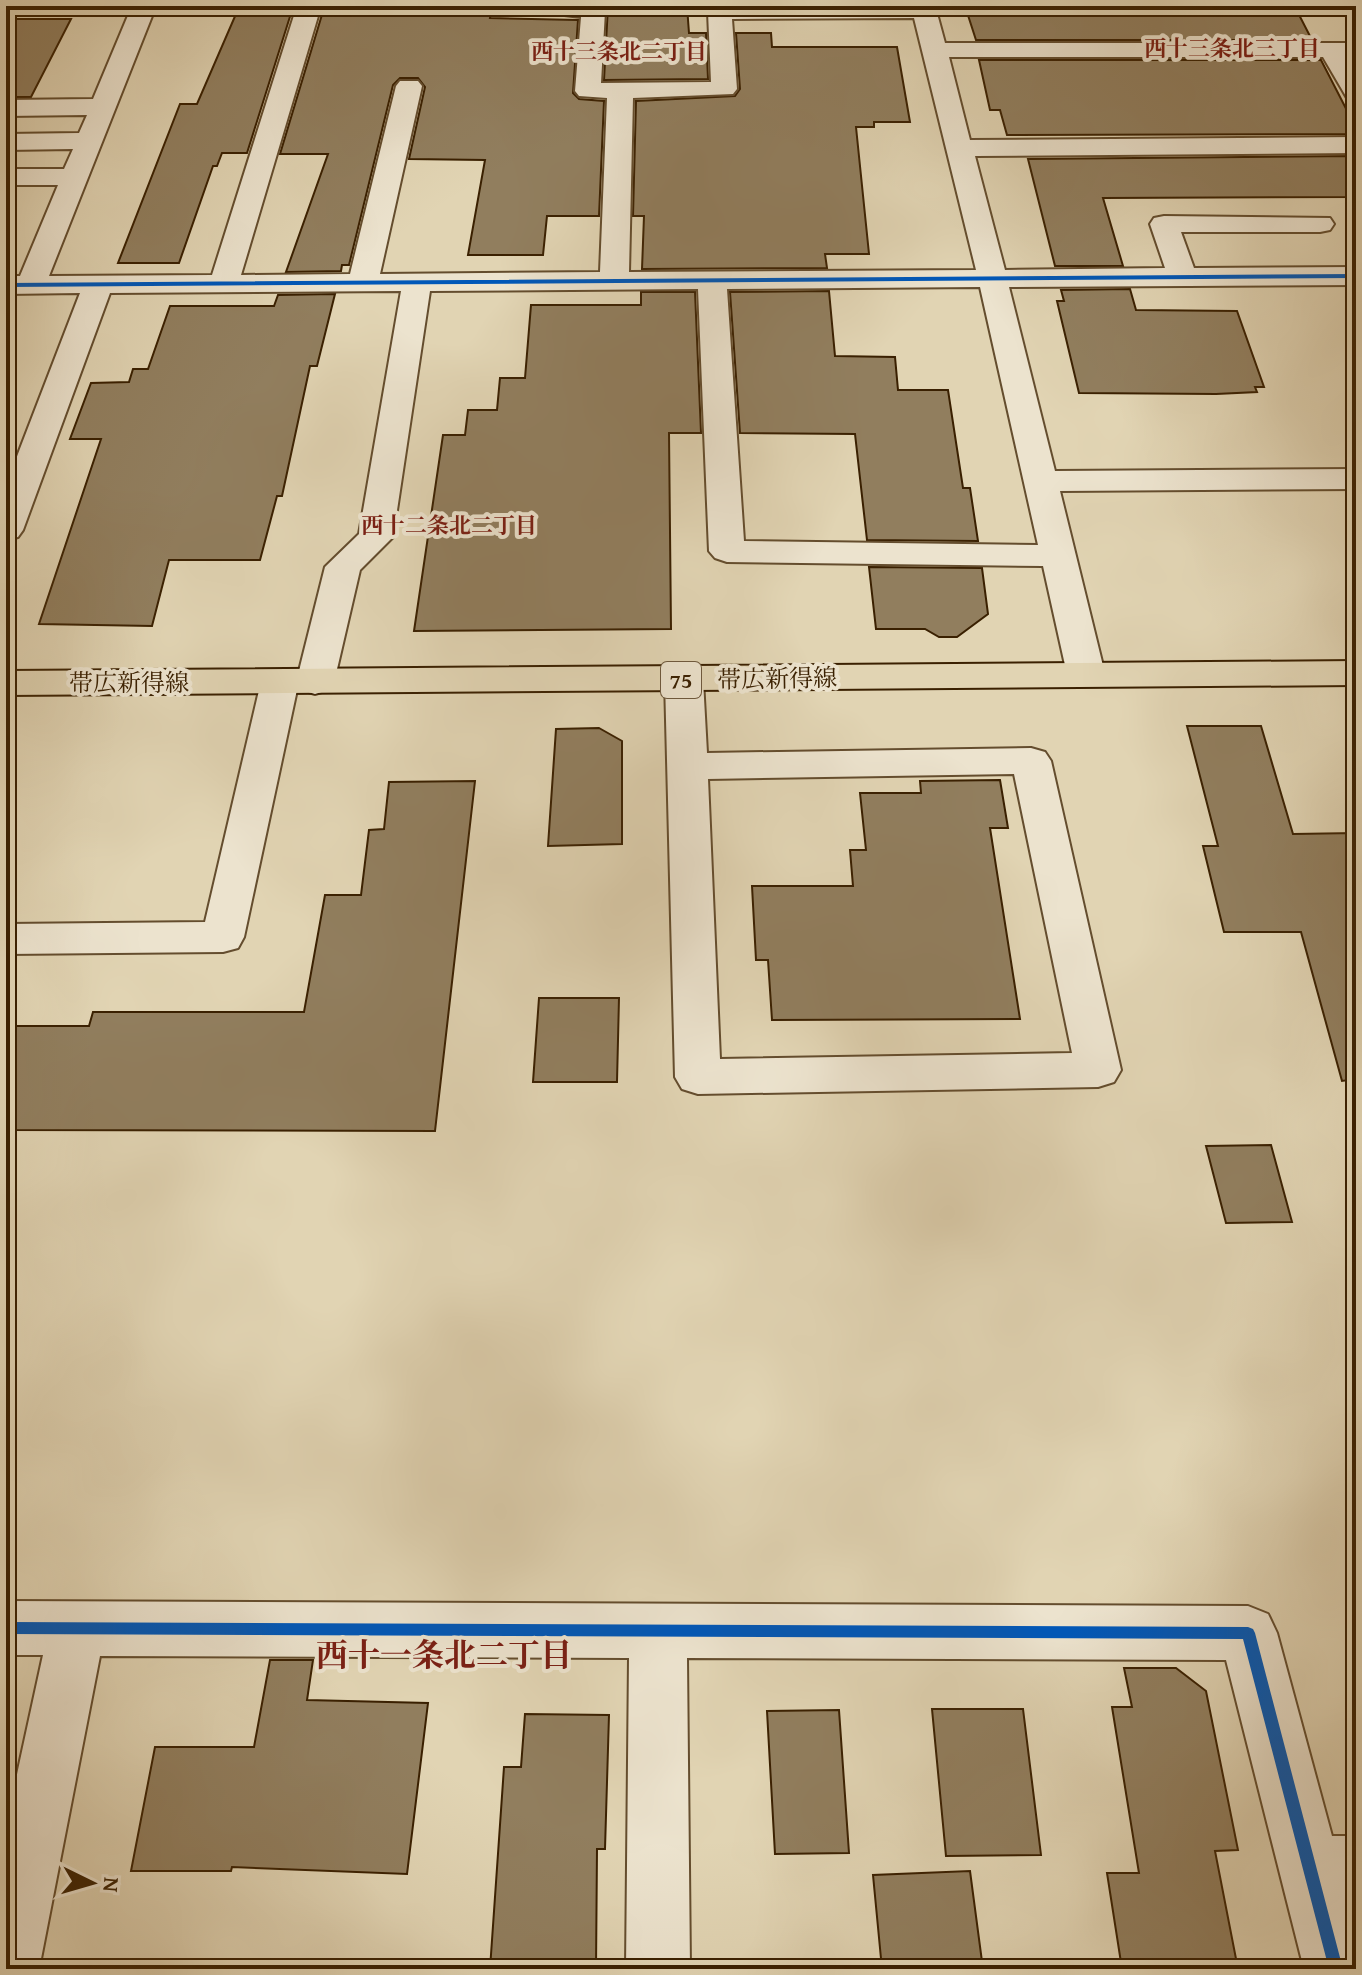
<svg xmlns="http://www.w3.org/2000/svg" width="1362" height="1975" viewBox="0 0 1362 1975" font-family="'Gentium Book Plus','Noto Serif JP',serif">
	<style>
		.building { fill: #917e5e; stroke: #3a2001; stroke-width: 2 }
		.lines { fill: none; stroke-linecap: round; stroke-linejoin: round }
		.minor-casing { stroke: #644d2e; stroke-width: 4 }
		.major-casing { stroke: #3a2001; stroke-width: 4 }
		.minor { fill: #ece3ce; fill-rule: evenodd }
		.major { fill: #e1d4b3; fill-rule: evenodd }
		.cycleway-casing { stroke: #ece3ce; stroke-width: 5 }
		.cycleway { fill: #0057b8; fill-rule: evenodd }
		.labels { text-anchor: middle; stroke-width: 8; stroke-linejoin: round; paint-order: stroke }
		.far-neighbourhood-label { font-size: 22px; font-weight: bold; fill: #7a1f14; stroke: #ece3ce }
		.shield { fill: #ece3ce; stroke: #6f5a3e; stroke-width: 2 }
		.shield-label { font-size: 22px; font-weight: bold; fill: #3a2001 }
		.street-label { font-size: 24px; fill: #3a2001; stroke: #ece3ce }
		.near-neighbourhood-label { font-size: 32px; font-weight: bold; fill: #7a1f14; stroke: #ece3ce }
	</style>
	<rect width="100%" height="100%" fill="#e1d4b3"/>
	<filter id="stains"><feTurbulence type="fractalNoise" baseFrequency=".0025" numOctaves="4"/><feColorMatrix values="0 0 0 0 .2 0 0 0 0 .09 0 0 0 0 .02 0 0 0 .5 -.17"/></filter>
	<radialGradient id="worn" r=".72"><stop offset=".6" stop-color="#630" stop-opacity="0"/><stop offset="1" stop-color="#630" stop-opacity=".3"/></radialGradient>
	<path class="building" d="M 448,6 L 492,6 L 490,18 L 578,20 L 573,93 L 579,99 L 604,101 L 599,216 L 547,216 L 543,255 L 468,255 L 485,160 L 409,159 L 425,87 L 418,78 L 400,78 L 393,85 L 349,265 L 342,265 L 341,271 L 286,272 L 328,154 L 280,154 L 324,8 L 448,8 Z
		M 608,6 L 687,6 L 689,33 L 706,33 L 708,79 L 604,80 Z
		M 239,7 L 293,7 L 247,153 L 222,153 L 217,166 L 213,166 L 179,263 L 118,263 L 180,104 L 197,104 Z
		M 1295,7 L 1312,40 L 976,40 L 966,9 L 1187,10 L 1186,8 Z
		M 6,19 L 71,19 L 31,97 L 6,97 Z
		M 736,33 L 771,33 L 772,47 L 897,47 L 910,122 L 874,122 L 874,127 L 856,127 L 869,254 L 825,254 L 827,268 L 642,269 L 644,216 L 633,216 L 636,101 L 735,96 L 740,89 Z
		M 979,60 L 1321,60 L 1356,128 L 1356,134 L 1007,135 L 1000,110 L 990,110 Z
		M 1356,156 L 1356,197 L 1103,198 L 1123,266 L 1055,266 L 1028,159 Z
		M 1130,289 L 1136,310 L 1237,311 L 1264,387 L 1255,387 L 1257,392 L 1216,394 L 1079,393 L 1057,301 L 1064,301 L 1061,290 Z
		M 829,291 L 835,356 L 895,357 L 898,390 L 948,390 L 963,488 L 970,488 L 978,541 L 867,540 L 855,434 L 740,433 L 730,292 Z
		M 641,292 L 695,292 L 701,433 L 669,433 L 671,629 L 414,631 L 443,435 L 465,435 L 468,410 L 497,410 L 500,378 L 525,378 L 531,305 L 641,305 Z
		M 335,294 L 317,366 L 310,366 L 282,496 L 277,496 L 260,560 L 169,560 L 152,626 L 39,624 L 101,439 L 70,439 L 91,383 L 129,382 L 133,369 L 148,369 L 170,306 L 274,306 L 278,295 Z
		M 869,567 L 982,568 L 988,614 L 957,637 L 939,637 L 925,629 L 876,629 Z
		M 1187,726 L 1261,726 L 1293,834 L 1356,833 L 1356,1079 L 1342,1081 L 1301,932 L 1224,932 L 1203,846 L 1218,846 Z
		M 599,728 L 622,741 L 622,844 L 548,846 L 556,729 Z
		M 1000,780 L 1008,828 L 990,828 L 1020,1019 L 772,1020 L 768,960 L 756,960 L 752,886 L 853,886 L 850,850 L 866,850 L 860,793 L 921,793 L 920,781 Z
		M 475,781 L 435,1131 L 6,1130 L 6,1026 L 89,1026 L 93,1012 L 304,1012 L 325,895 L 361,895 L 369,830 L 384,829 L 389,782 Z
		M 539,998 L 619,998 L 617,1082 L 533,1082 Z
		M 1271,1145 L 1292,1222 L 1226,1223 L 1206,1146 Z
		M 270,1660 L 313,1660 L 307,1700 L 428,1703 L 407,1874 L 232,1867 L 231,1871 L 131,1871 L 155,1747 L 254,1747 Z
		M 1124,1668 L 1176,1668 L 1206,1691 L 1238,1850 L 1215,1851 L 1238,1969 L 1122,1969 L 1107,1873 L 1139,1873 L 1112,1707 L 1132,1707 Z
		M 932,1709 L 1023,1709 L 1041,1855 L 946,1856 Z
		M 839,1710 L 849,1853 L 775,1854 L 767,1711 Z
		M 525,1714 L 609,1715 L 605,1849 L 597,1849 L 596,1969 L 490,1969 L 504,1767 L 521,1767 Z
		M 970,1871 L 983,1969 L 882,1969 L 873,1875 Z"/>
	<g class="lines">
		<g class="minor-casing">
			<path id="minor" d="M 132,6 L 156,6 L 49,276 L 212,275 L 297,6 L 321,6 L 241,275 L 350,274 L 396,86 L 400,81 L 418,81 L 422,86 L 380,274 L 600,272 L 607,98 L 579,96 L 575,91 L 581,17 L 531,11 L 527,6 L 602,6 L 605,11 L 601,83 L 711,82 L 708,12 L 715,6 L 935,6 L 945,43 L 1356,43 L 1356,57 L 1348,57 L 1356,71 L 1356,101 L 1347,98 L 1323,57 L 949,57 L 970,140 L 1356,137 L 1356,153 L 975,156 L 1005,270 L 1165,268 L 1150,224 L 1154,218 L 1164,216 L 1330,218 L 1334,224 L 1330,230 L 1320,232 L 1181,232 L 1194,268 L 1356,267 L 1356,285 L 1009,287 L 1055,471 L 1356,469 L 1356,489 L 1060,491 L 1105,674 L 1099,682 L 1086,686 L 1073,682 L 1067,674 L 1043,566 L 727,562 L 715,558 L 709,551 L 698,289 L 430,291 L 393,537 L 360,570 L 334,682 L 328,690 L 315,694 L 302,690 L 298,685 L 244,937 L 238,948 L 223,952 L 6,954 L 6,924 L 205,922 L 261,682 L 267,674 L 280,670 L 293,674 L 297,679 L 325,567 L 359,534 L 401,291 L 110,293 L 23,530 L 18,537 L 6,540 L 6,485 L 80,293 L 6,294 L 6,276 L 20,276 L 58,185 L 6,185 L 6,169 L 64,169 L 73,149 L 6,150 L 6,134 L 79,133 L 87,115 L 6,116 L 6,100 L 93,99 ZM 914,18 L 976,270 L 629,272 L 633,98 L 733,94 L 737,89 L 732,19 ZM 980,287 L 1038,545 L 744,541 L 727,289 Z
				M 684,668 L 697,672 L 703,680 L 707,753 L 1031,748 L 1045,752 L 1051,761 L 1121,1070 L 1114,1082 L 1098,1087 L 698,1094 L 682,1089 L 675,1077 L 665,680 L 671,672 ZM 1014,774 L 1072,1053 L 720,1059 L 708,779 Z
				M 6,1601 L 1248,1606 L 1268,1614 L 1277,1633 L 1332,1836 L 1356,1836 L 1356,1898 L 1349,1898 L 1356,1925 L 1356,1969 L 1304,1969 L 1226,1660 L 687,1658 L 690,1969 L 626,1969 L 629,1658 L 100,1656 L 39,1969 L 6,1969 L 6,1825 L 43,1655 L 6,1655 Z"/>
		</g>
		<g class="major-casing">
			<path id="major" d="M 1356,661 L 1356,685 L 6,695 L 6,671 Z"/>
		</g>
		<use href="#minor" class="minor"/>
		<use href="#major" class="major"/>
		<g class="cycleway-casing">
			<path id="cycleway" d="M 1356,274 L 1356,278 L 6,287 L 6,283 Z
				M 6,1622 L 1248,1627 L 1253,1629 L 1255,1633 L 1343,1969 L 1329,1969 L 1243,1639 L 6,1634 Z"/>
		</g>
		<use href="#cycleway" class="cycleway"/>
	</g>
	<g class="labels">
		<g class="far-neighbourhood-label">
			<text x="1232" y="56">西十三条北三丁目</text>
			<text x="619" y="59">西十三条北二丁目</text>
			<text x="449" y="533">西十二条北二丁目</text>
		</g>
		<rect class="shield" x="661" y="662" width="40" height="36" rx="6"/>
		<g class="shield-label">
			<text x="681" y="688">75</text>
		</g>
		<g class="street-label">
			<text transform="translate(777 679) rotate(-1)" y="8">帯広新得線</text>
			<text x="129" y="691">帯広新得線</text>
		</g>
		<g class="near-neighbourhood-label">
			<text x="444" y="1666">西十一条北二丁目</text>
		</g>
	</g>
	<rect width="1362" height="1975" fill="none" stroke="#e1d4b3" stroke-width="32"/>
	<rect x="8" y="8" width="1346" height="1959" fill="none" stroke="#3a2001" stroke-width="4"/>
	<rect x="16" y="16" width="1330" height="1943" fill="none" stroke="#3a2001" stroke-width="2"/>
	<g transform="translate(92 1883) rotate(95)" stroke="#ece3ce" stroke-width="6" paint-order="stroke">
	<path d="M0-6L14 30L0 20L-14 30Z" fill="#3a2001"/>
	<text y="-12" font-size="22" font-weight="bold" text-anchor="middle" fill="#3a2001">N</text>
	</g>
	<rect width="100%" height="100%" filter="url(#stains)"/>
	<rect width="100%" height="100%" fill="url(#worn)"/>
</svg>
